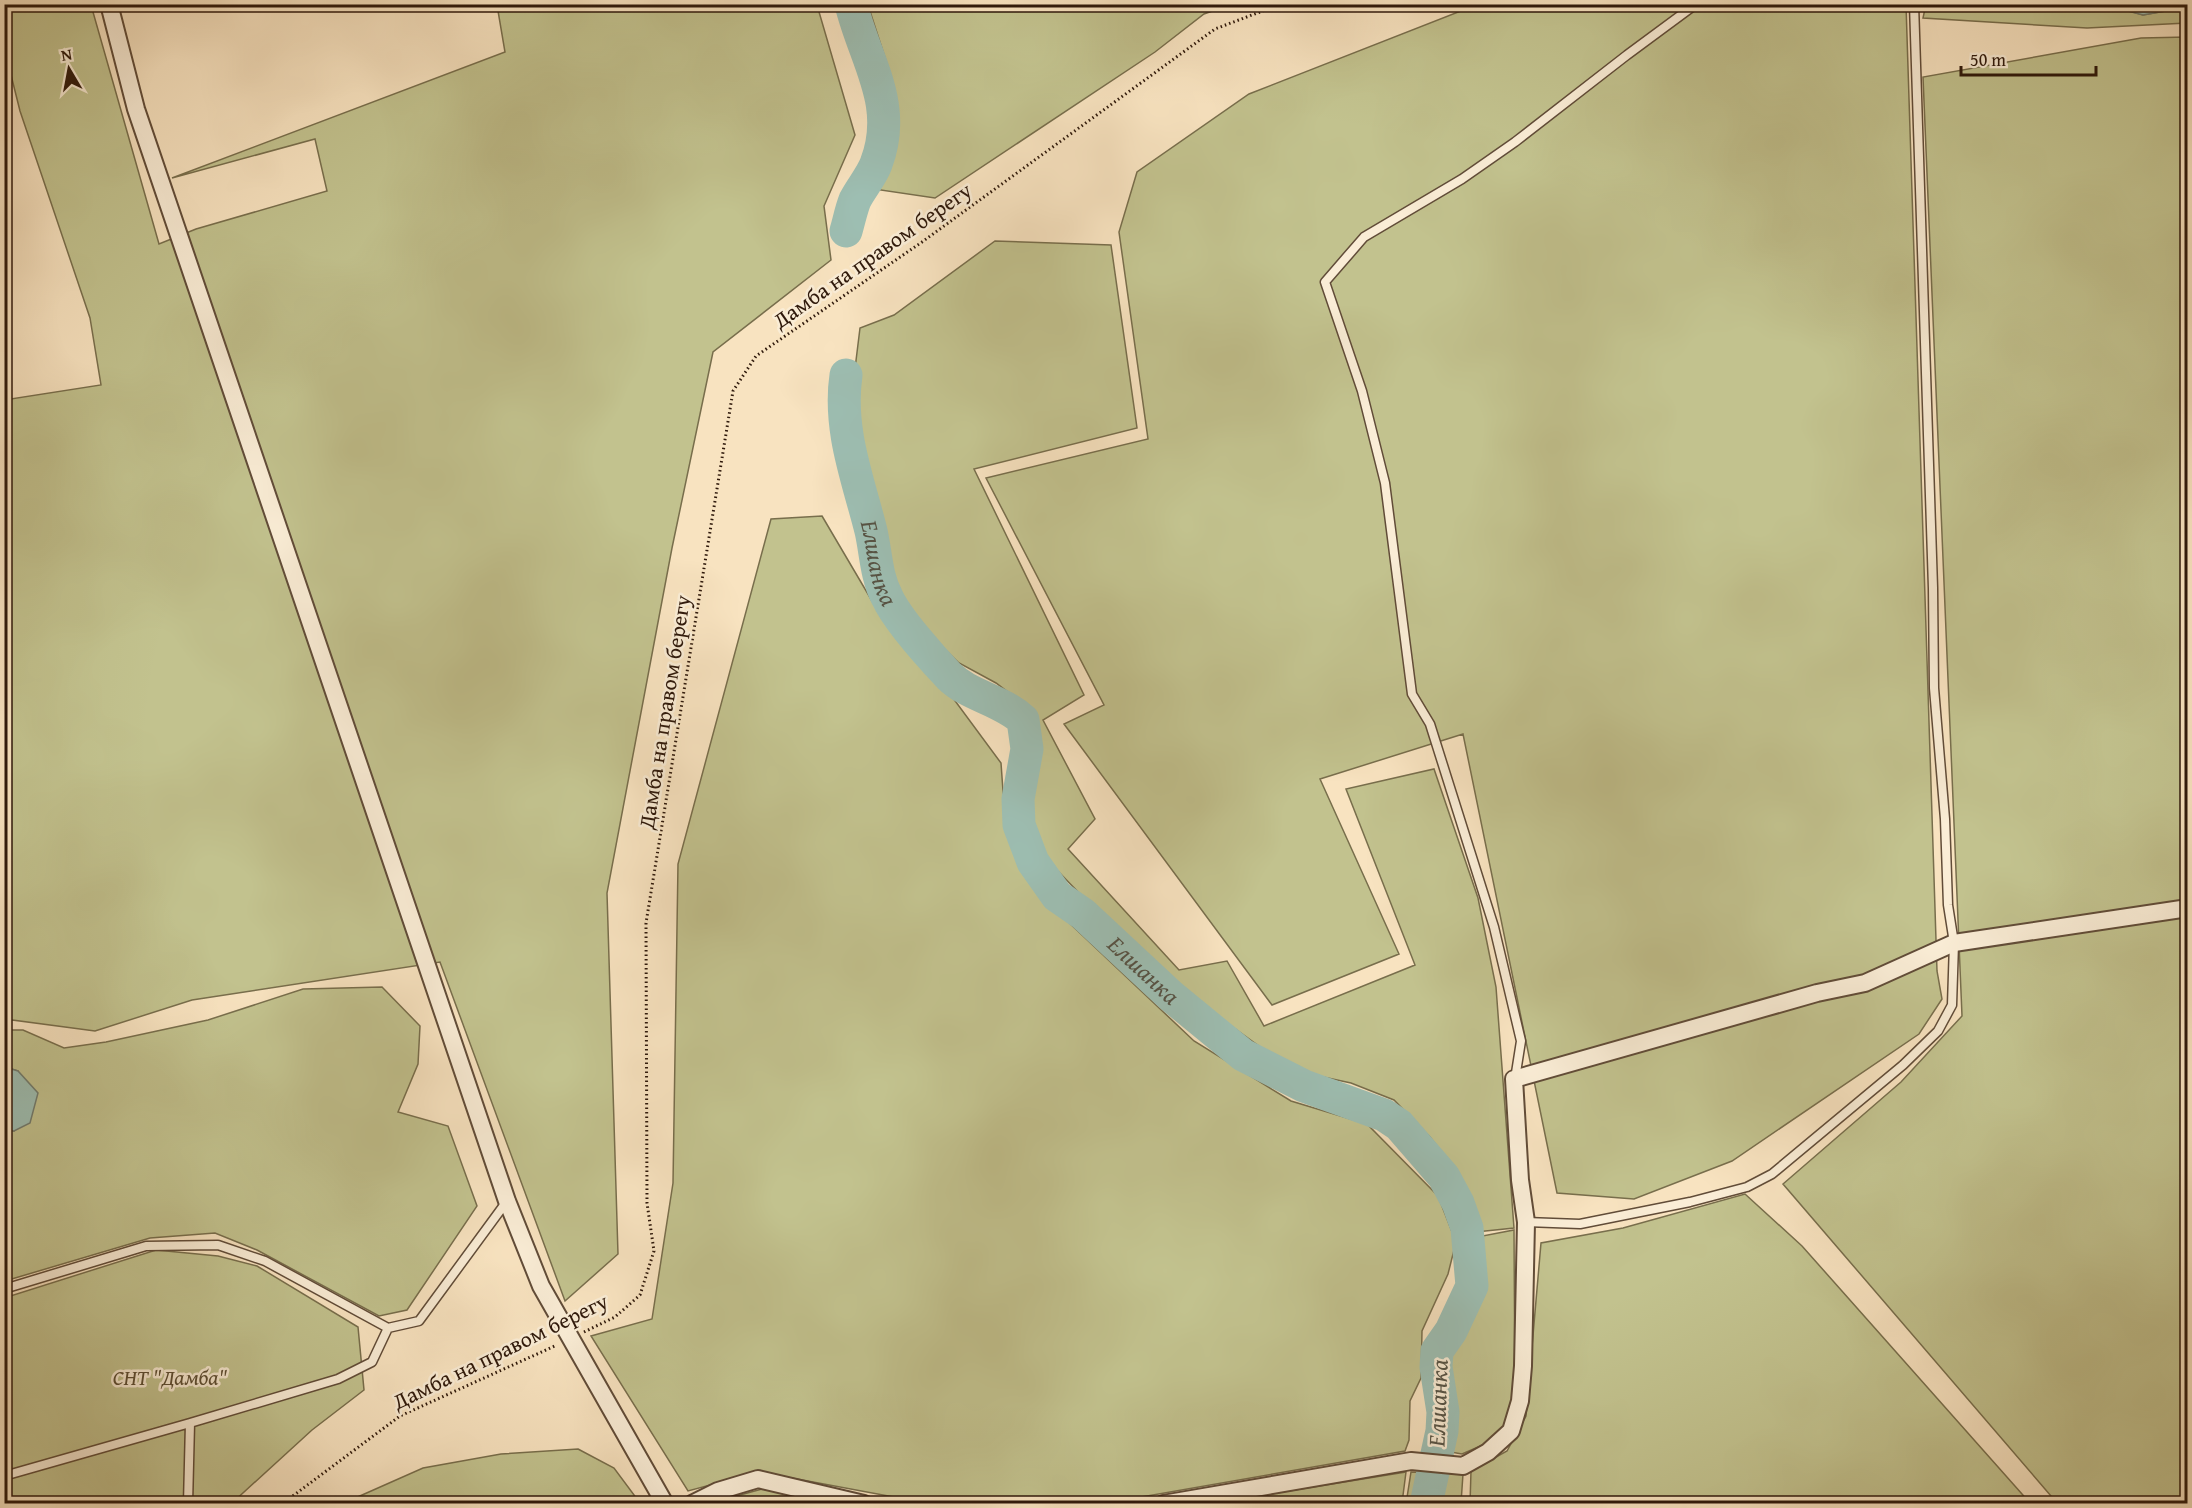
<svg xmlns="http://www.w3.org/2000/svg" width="2192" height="1508" viewBox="0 0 2192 1508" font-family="'Gentium Book Plus',serif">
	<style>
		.green { fill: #c2c28e; stroke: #786e4c; stroke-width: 1.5 }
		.water { fill: #9dbeb2; stroke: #717c6f; stroke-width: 1.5 }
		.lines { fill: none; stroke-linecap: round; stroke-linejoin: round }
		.river { stroke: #9dbeb2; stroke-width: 33 }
		.service-casing { stroke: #614c38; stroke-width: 11 }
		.minor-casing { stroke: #614c38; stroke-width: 20 }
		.path { stroke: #2f190b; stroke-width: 3; stroke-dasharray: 1.5 3; stroke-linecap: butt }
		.service { stroke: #faedd6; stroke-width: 8 }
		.minor { stroke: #faedd6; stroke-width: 16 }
		.labels { text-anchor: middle; stroke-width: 5; stroke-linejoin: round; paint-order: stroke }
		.street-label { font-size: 22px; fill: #2f190b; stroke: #faedd6 }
		.park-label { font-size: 22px; font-style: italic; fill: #5b4c32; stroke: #faedd6 }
		.water-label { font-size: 24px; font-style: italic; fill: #565345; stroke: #faedd6 }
	</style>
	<rect width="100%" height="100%" fill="#f8e3c0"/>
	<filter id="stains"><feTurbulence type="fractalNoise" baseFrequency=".00333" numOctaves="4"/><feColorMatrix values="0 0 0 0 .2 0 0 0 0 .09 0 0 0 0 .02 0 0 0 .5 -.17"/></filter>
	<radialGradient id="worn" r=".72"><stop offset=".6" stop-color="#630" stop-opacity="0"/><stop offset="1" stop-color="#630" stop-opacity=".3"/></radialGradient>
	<path class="green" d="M 1926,4 L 2105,4 L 2143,15 L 2188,7 L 2187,23 L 2087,28 L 1923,18 Z
		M 5,5 L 91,5 L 159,244 L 196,229 L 327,191 L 315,139 L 172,178 L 505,52 L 497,5 L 817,5 L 855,135 L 824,206 L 831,260 L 713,352 L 672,548 L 607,893 L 618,1254 L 565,1301 L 440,962 L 192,1000 L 95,1031 L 5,1019 L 4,381 L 11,399 L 101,385 L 90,318 L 20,111 L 5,51 Z
		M 868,5 L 1229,5 L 1204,14 L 1155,52 L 935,198 L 867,188 L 889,153 L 889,70 Z
		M 1476,5 L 1906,5 L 1937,971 L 1942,999 L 1919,1034 L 1732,1161 L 1634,1199 L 1557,1193 L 1463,734 L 1320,779 L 1399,954 L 1272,1005 L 1064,724 L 1104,705 L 986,478 L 1148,439 L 1119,232 L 1137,172 L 1249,94 Z
		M 2187,37 L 2187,1503 L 2057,1503 L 1783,1184 L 1901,1082 L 1962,1016 L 1923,77 L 2141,38 Z
		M 995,241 L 1111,245 L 1137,428 L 974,469 L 1084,695 L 1043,720 L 1095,819 L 1068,849 L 1179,970 L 1227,961 L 1264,1026 L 1415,965 L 1346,789 L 1434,769 L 1478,898 L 1496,987 L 1514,1228 L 1476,1232 L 1472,1210 L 1457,1172 L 1430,1137 L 1394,1100 L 1351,1083 L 1314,1075 L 1270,1054 L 1191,997 L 1117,932 L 1051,864 L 1031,829 L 1026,804 L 1033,738 L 1025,705 L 996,683 L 959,663 L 936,641 L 903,600 L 888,568 L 880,518 L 863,466 L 854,425 L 853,385 L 860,328 L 894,315 Z
		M 822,516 L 875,606 L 936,675 L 1001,763 L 1005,819 L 1042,897 L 1194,1041 L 1291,1101 L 1367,1124 L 1438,1196 L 1456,1242 L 1448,1274 L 1422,1331 L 1421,1378 L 1410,1401 L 1409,1440 L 1405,1451 L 1107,1503 L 926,1503 L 759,1472 L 688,1491 L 591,1336 L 652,1319 L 673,1183 L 678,864 L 771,519 Z
		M 382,987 L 420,1026 L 418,1064 L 398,1112 L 448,1126 L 477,1206 L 407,1310 L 379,1316 L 257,1250 L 215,1233 L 150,1238 L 5,1281 L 5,1130 L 14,1131 L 18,1071 L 5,1067 L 5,1030 L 23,1030 L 64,1048 L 106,1042 L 208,1020 L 303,989 Z
		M 1745,1194 L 1802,1246 L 2030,1503 L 1470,1504 L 1471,1471 L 1507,1451 L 1526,1416 L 1541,1243 L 1623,1228 Z
		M 1514,1230 L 1515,1399 L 1505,1428 L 1483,1445 L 1462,1454 L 1439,1450 L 1446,1427 L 1441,1345 L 1461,1315 L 1478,1275 L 1477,1237 Z
		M 156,1250 L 218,1256 L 257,1266 L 358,1327 L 364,1390 L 312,1430 L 232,1503 L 5,1503 L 4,1298 Z
		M 578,1449 L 614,1468 L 640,1503 L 344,1503 L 423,1468 L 501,1454 Z
		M 1406,1472 L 1402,1503 L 1214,1503 Z
		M 1411,1472 L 1463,1474 L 1461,1503 L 1406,1504 Z
		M 762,1489 L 832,1503 L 707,1504 Z"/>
	<path class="water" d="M 2187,4 L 2187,7 L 2143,15 L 2105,5 Z
		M 5,1067 L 18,1071 L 38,1093 L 30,1123 L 14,1131 L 5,1130 Z"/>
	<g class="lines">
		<g class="river">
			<path d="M 846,231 C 849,221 851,210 855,200 C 861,188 871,177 876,164 C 899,104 865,61 851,4"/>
			<path id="s1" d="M 846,375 C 838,430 858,479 871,531 C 876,553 876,576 887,597 C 897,619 932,658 949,676 C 969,696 1002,700 1023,720 L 1027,749 L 1018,799 L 1019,825 L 1033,862 L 1057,896 L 1083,914 L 1171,996 L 1243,1055 L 1304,1086 L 1384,1115 L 1399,1125 L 1444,1177 L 1458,1203 L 1467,1228 L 1472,1286 L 1451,1331 L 1437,1351 L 1436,1367 L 1443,1412 L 1442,1431 L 1426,1504"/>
		</g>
		<g class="service-casing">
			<path id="service" d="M 1515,1079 L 1521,1041 L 1494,927 L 1430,724 L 1412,694 L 1385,483 L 1362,391 L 1325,282 L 1364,237 L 1462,179 L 1515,142 L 1627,55 L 1696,4
				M 1526,1222 L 1580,1224 L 1690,1202 L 1747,1187 L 1772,1174 L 1903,1065 L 1938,1031 L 1952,1005 L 1954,943 L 1948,905 L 1945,819 L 1934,688 L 1933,588 L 1914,4
				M 4,1289 L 146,1246 L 218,1245 L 265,1261 L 388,1328 L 419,1321 L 507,1201
				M 4,1476 L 190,1423
				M 188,1504 L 190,1423 L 338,1379 L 372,1362 L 388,1328"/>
		</g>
		<g class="minor-casing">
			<path id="minor" d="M 109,4 L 136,109 L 507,1201 L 541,1286 L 665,1504
				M 692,1504 L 718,1491 L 758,1479 L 864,1504
				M 1163,1504 L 1411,1461 L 1463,1466 L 1488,1452 L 1511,1431 L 1520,1401 L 1523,1366 L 1526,1222 L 1520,1180 L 1514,1079 L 1817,993 L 1865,983 L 1954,943 L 2188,908"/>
		</g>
		<path class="path" d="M 584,1332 L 615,1317 L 640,1295 L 654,1251 L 647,1203 L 646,923 L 733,391 L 756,356 L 922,242 L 1215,29 L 1281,4
			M 282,1504 L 400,1416 L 557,1345"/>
		<use href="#service" class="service"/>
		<use href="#minor" class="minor"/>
	</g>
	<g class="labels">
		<g class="street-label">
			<text transform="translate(872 255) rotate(-35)" y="8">Дамба на правом берегу</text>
			<text transform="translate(664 712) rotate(-81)" y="8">Дамба на правом берегу</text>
			<text transform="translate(500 1351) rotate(-26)" y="8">Дамба на правом берегу</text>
		</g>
		<g class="park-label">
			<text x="170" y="1385">СНТ "Дамба"</text>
		</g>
		<g class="water-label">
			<text dy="8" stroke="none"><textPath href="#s1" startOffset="192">Елшанка</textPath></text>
			<text dy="8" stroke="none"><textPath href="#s1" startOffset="716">Елшанка</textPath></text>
			<text transform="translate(1438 1403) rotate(-88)" y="8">Елшанка</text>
		</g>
	</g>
	<rect width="2192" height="1508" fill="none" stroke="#f8e3c0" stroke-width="24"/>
	<rect x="6" y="6" width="2180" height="1496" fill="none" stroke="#2f190b" stroke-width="3"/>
	<rect x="12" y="12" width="2168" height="1484" fill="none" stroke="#2f190b" stroke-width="1.5"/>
	<g transform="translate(69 69) rotate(350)" stroke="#faedd6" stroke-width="4.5" paint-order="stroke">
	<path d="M0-4.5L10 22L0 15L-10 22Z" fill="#2f190b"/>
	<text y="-9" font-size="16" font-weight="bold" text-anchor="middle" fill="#2f190b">N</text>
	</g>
	<path d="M1961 66v9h135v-9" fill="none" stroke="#2f190b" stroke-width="3"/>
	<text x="1970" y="66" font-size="18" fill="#2f190b" stroke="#faedd6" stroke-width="4.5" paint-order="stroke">50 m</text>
	<rect width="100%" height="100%" filter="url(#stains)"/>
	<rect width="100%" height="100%" fill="url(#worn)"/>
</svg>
